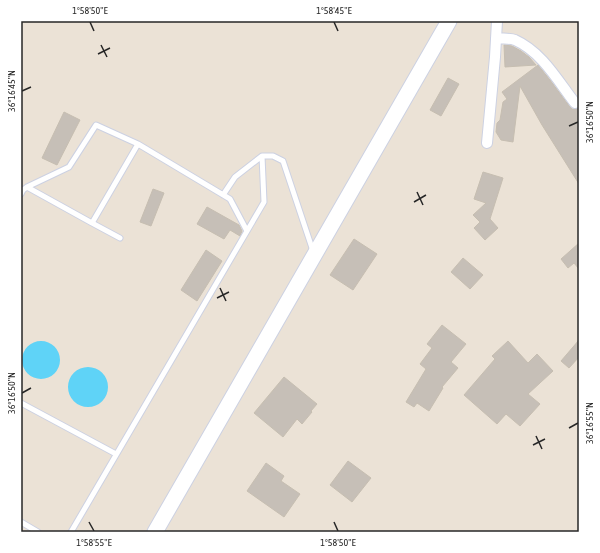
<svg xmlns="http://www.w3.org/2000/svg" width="600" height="553" viewBox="0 0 600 553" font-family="'Asap Condensed',sans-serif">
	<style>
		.water { fill: #5fd3f7 }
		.building { fill: #c6bfb7; stroke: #c6beb1 }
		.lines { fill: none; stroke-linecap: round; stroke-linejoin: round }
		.lane-casing { stroke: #ccd1e2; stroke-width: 7 }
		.street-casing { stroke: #ccd1e2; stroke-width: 12 }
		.secondary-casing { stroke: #ccd1e2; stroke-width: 17 }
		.lane { stroke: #fff; stroke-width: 5 }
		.street { stroke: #fff; stroke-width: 10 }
		.secondary { stroke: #fff; stroke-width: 15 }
		.ticks { fill: none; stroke: #272727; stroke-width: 1.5 }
		.neatline { fill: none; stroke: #272727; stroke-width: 1.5 }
		.ticks-label { font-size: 10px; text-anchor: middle; fill: #272727 }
	</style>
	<rect width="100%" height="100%" fill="#ebe2d6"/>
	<path class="water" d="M22 360a19 19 0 1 1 38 0a19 19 0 1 1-38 0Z
		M68 387a20 20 0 1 1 40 0a20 20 0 1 1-40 0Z"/>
	<path class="building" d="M 504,45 L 512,46 L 521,51 L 529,57 L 536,65 L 505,67 Z
		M 538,65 L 550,80 L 570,107 L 572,109 L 575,109 L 579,108 L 579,184 L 542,125 L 520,86 L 513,142 L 501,140 L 496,132 L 497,123 L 500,120 L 503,102 L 507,99 L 502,92 Z
		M 448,78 L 459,84 L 441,116 L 430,110 Z
		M 64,112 L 80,120 L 57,165 L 42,158 Z
		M 483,172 L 503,178 L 490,219 L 498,228 L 485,240 L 474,228 L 480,222 L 473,215 L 486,203 L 474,199 Z
		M 153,189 L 164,193 L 151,226 L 140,222 Z
		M 207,207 L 239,225 L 242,231 L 240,236 L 230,230 L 224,239 L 197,224 Z
		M 354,239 L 377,254 L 353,290 L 330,275 Z
		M 579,243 L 579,269 L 574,263 L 568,268 L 561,259 Z
		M 206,250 L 222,261 L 197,301 L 181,290 Z
		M 463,258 L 483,275 L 470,289 L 451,272 Z
		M 442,325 L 466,344 L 451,362 L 458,368 L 442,387 L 443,388 L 429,411 L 417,403 L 414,407 L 406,402 L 426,369 L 420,364 L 432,348 L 427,344 Z
		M 579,340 L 579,357 L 569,368 L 561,361 Z
		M 508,341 L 528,363 L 537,354 L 553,371 L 528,394 L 540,404 L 520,426 L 506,414 L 497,424 L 464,395 L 495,359 L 492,356 Z
		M 284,377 L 317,404 L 311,411 L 312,412 L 302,424 L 297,419 L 283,437 L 254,413 Z
		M 348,461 L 371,478 L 352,502 L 330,485 Z
		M 266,463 L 284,476 L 281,481 L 300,494 L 284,517 L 247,491 Z"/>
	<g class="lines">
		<g class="lane-casing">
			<path id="lane" d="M 27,187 L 92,223 L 138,144
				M 21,194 L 23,190 L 27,187 L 69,167 L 96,125 L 138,144 L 230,199 L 247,231
				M 223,195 L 235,177 L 262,156 L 273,156 L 283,161 L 313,251
				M 92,223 L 120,238
				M 21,403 L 116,454
				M 21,522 L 38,532
				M 71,532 L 264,202 L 262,156"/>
		</g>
		<g class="street-casing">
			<path id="street" d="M 496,38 C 502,39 510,38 515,40 C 542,52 558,81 575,103
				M 487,143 L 495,57 L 497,21"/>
		</g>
		<g class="secondary-casing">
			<path id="secondary" d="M 155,532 L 449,21"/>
		</g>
		<use href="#lane" class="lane"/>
		<use href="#street" class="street"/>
		<use href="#secondary" class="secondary"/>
	</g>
	<path class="ticks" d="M 90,22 L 94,31M 334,22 L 338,31M 101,45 L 107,57M 98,54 L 110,48M 22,91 L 31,87M 569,126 L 578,122M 417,192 L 423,205M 414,202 L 426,195M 220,288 L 226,301M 217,298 L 229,292M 22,393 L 31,388M 569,428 L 578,423M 536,436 L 542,449M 533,445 L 545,439M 89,522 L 94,531M 334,522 L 338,531"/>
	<rect width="600" height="553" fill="none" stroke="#ffffff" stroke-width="44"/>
	<rect x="22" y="22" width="556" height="509" class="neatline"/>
	<g class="ticks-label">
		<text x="90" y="14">1°58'50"E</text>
		<text x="334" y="14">1°58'45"E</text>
		<text transform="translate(11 91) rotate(-90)" y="4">36°16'45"N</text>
		<text transform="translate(589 122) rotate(-90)" y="4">36°16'50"N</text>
		<text transform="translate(11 393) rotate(-90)" y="4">36°16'50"N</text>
		<text transform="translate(589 423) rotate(-90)" y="4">36°16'55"N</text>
		<text x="94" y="546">1°58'55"E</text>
		<text x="338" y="546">1°58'50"E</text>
	</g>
</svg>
